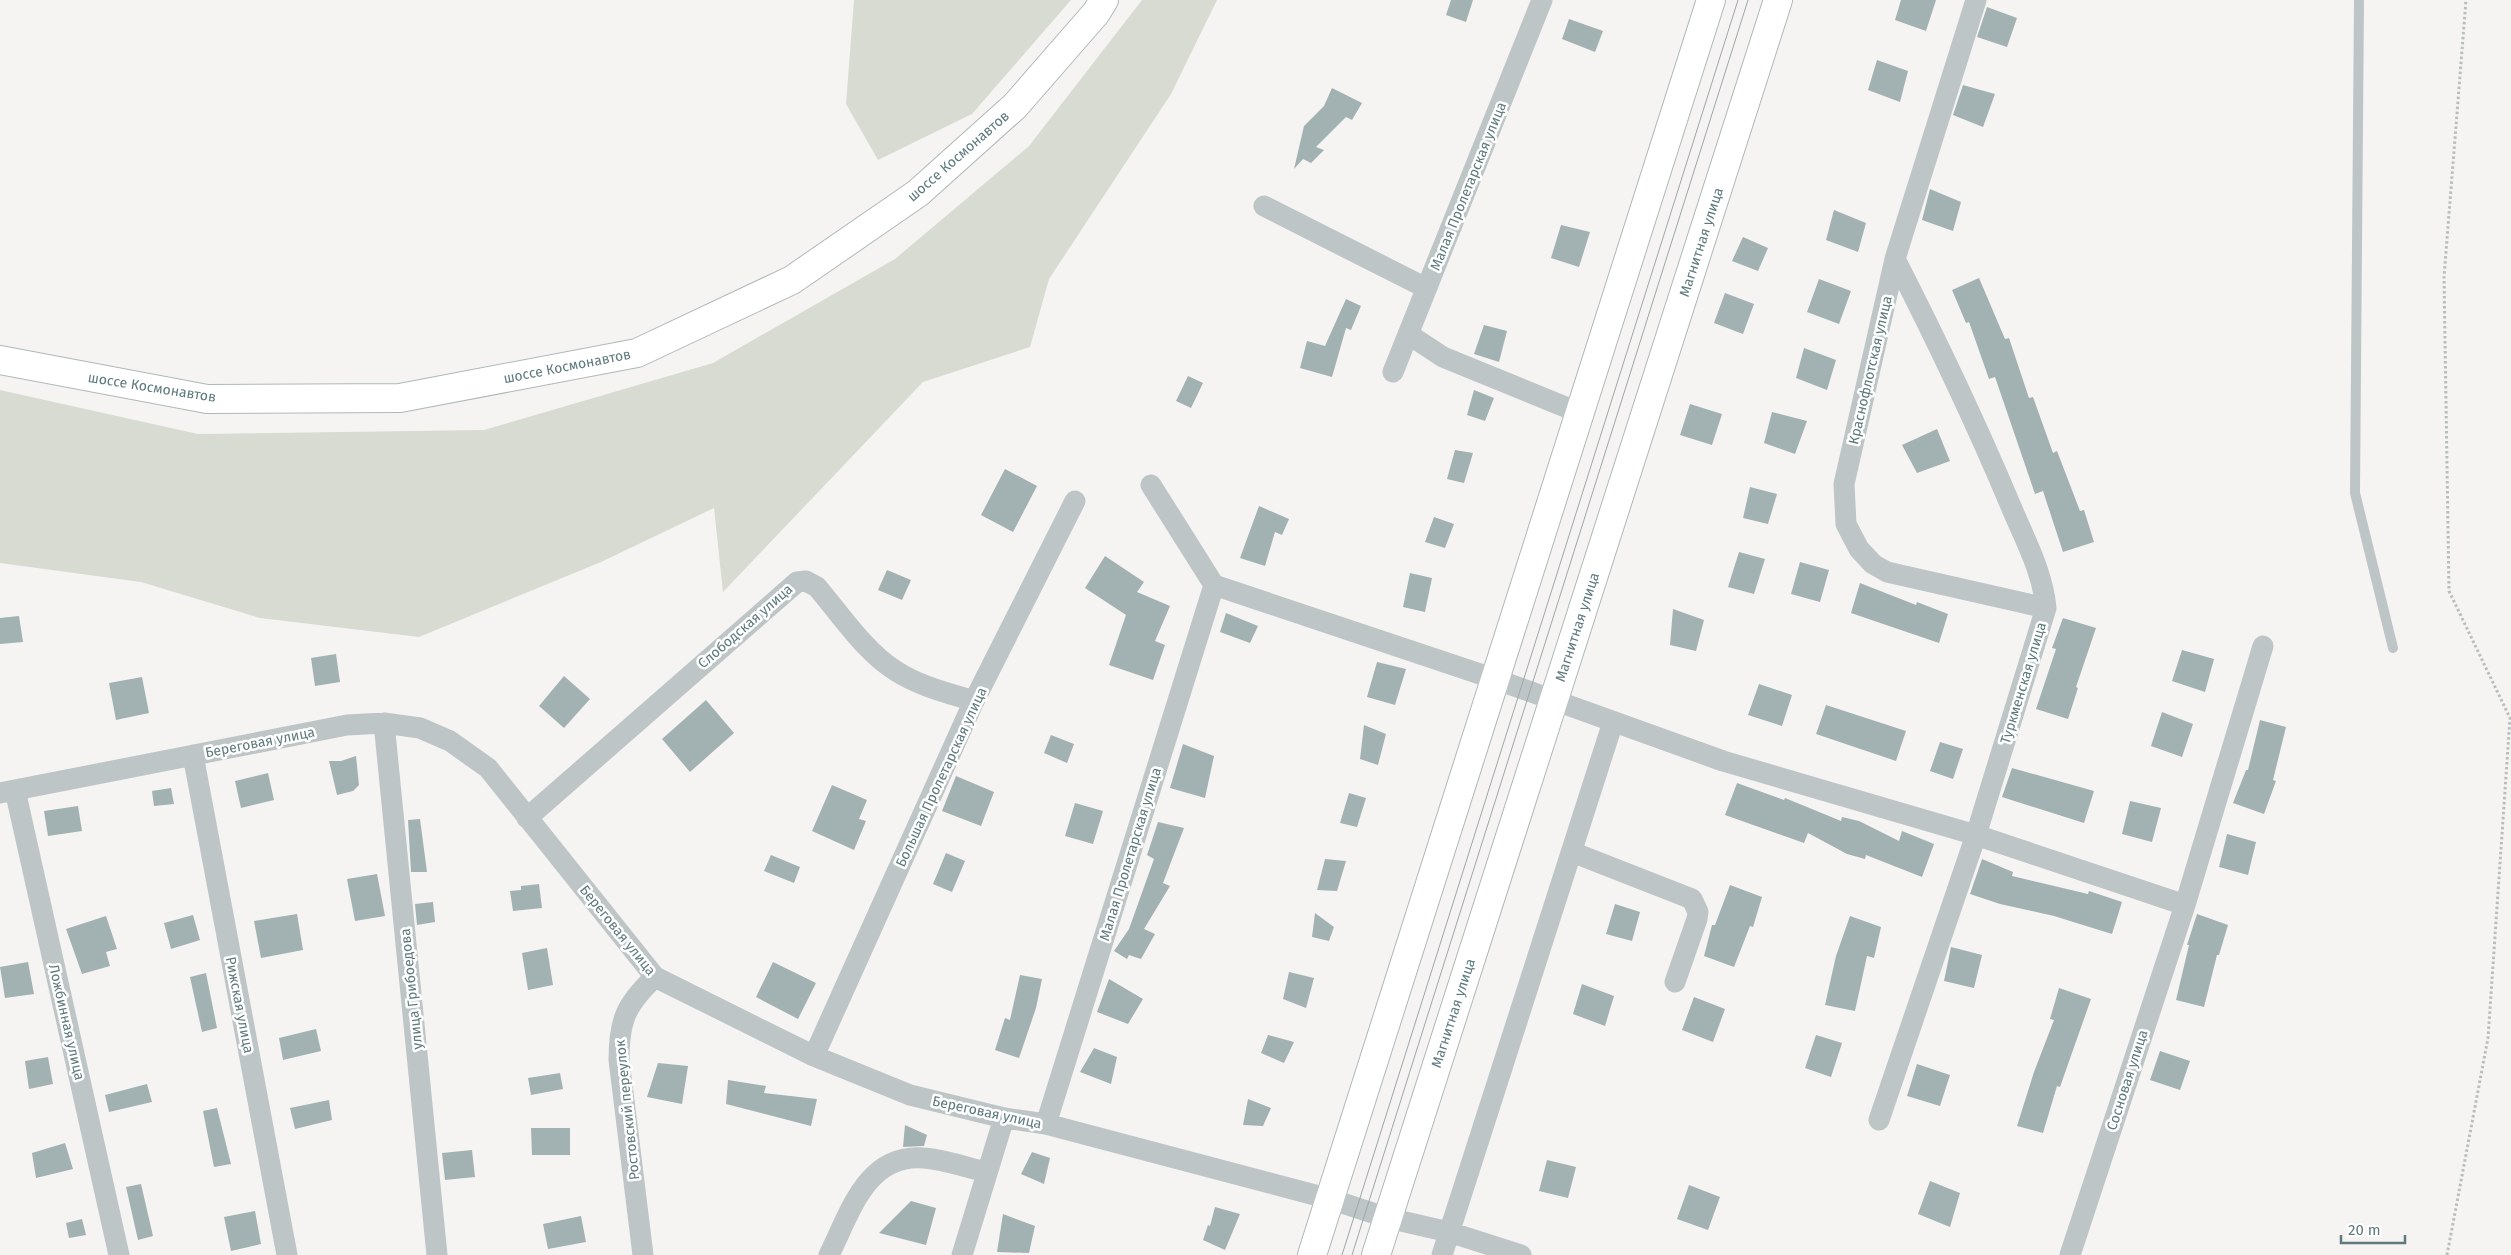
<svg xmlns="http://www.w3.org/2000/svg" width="2511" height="1255" viewBox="0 0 2511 1255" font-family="'Fira Sans',sans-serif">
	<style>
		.green { fill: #d7dbd1 }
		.building { fill: #a2b1b2 }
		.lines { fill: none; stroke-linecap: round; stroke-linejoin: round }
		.primary-casing { stroke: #afb8b9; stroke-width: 30 }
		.path { stroke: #b8bdbe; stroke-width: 3; stroke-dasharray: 2.5 2.5; stroke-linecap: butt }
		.service { stroke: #bec5c7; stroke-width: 10 }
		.minor { stroke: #bec5c7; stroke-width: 21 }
		.primary { stroke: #fff; stroke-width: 28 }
		.tram { stroke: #9ba7aa; stroke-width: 1 }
		.labels { text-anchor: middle; stroke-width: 5; stroke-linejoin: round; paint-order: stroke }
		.street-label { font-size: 14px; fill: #5f7a7e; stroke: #fff }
	</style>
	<rect width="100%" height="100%" fill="#f6f4f2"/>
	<path class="green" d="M 854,0 L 1071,0 L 972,114 L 878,160 L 846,104 Z
		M 1142,0 L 1217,0 L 1171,94 L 1049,279 L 1030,347 L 923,382 L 723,592 L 714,508 L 601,562 L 419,637 L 260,618 L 141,582 L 0,563 L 0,390 L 198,434 L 484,430 L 713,363 L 895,259 L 1029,146 Z"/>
	<path class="building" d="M 1451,0 L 1473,0 L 1466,22 L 1446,15 Z
		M 1901,0 L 1936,0 L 1926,31 L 1895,20 Z
		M 1987,7 L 2017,18 L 2007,47 L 1977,37 Z
		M 1569,19 L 1603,31 L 1595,52 L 1562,39 Z
		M 1877,60 L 1908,71 L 1900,102 L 1868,90 Z
		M 1963,85 L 1995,94 L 1983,127 L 1953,115 Z
		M 1332,88 L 1362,103 L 1352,120 L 1346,117 L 1316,147 L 1324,150 L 1311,163 L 1303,159 L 1294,169 L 1304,126 L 1324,106 Z
		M 1930,189 L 1961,202 L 1953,231 L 1922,220 Z
		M 1834,210 L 1866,223 L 1858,252 L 1826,240 Z
		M 1561,225 L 1590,232 L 1579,267 L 1551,258 Z
		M 1743,237 L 1768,248 L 1758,271 L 1732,261 Z
		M 1979,278 L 2005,339 L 2009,338 L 2029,398 L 2033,397 L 2053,453 L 2057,451 L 2080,511 L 2084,510 L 2094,542 L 2063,552 L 2043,491 L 2035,494 L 1995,377 L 1989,379 L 1969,322 L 1966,323 L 1952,290 Z
		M 1819,279 L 1851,291 L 1839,324 L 1807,312 Z
		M 1725,293 L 1754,304 L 1743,334 L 1714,323 Z
		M 1346,299 L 1361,306 L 1351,330 L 1346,328 L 1332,377 L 1300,368 L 1307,341 L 1325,346 Z
		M 1484,325 L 1507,331 L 1499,362 L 1474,354 Z
		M 1804,348 L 1836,360 L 1827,390 L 1796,378 Z
		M 1188,376 L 1203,383 L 1191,408 L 1176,401 Z
		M 1474,390 L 1494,398 L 1485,421 L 1467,415 Z
		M 1690,404 L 1722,414 L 1712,445 L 1680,435 Z
		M 1772,412 L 1807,421 L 1795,454 L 1764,443 Z
		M 1937,429 L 1950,461 L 1917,473 L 1902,445 Z
		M 1455,450 L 1473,453 L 1464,483 L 1447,479 Z
		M 1005,469 L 1037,486 L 1013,532 L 981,515 Z
		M 1750,487 L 1777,494 L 1768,524 L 1743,518 Z
		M 1259,506 L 1289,519 L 1282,535 L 1275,532 L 1265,566 L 1240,558 Z
		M 1434,517 L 1454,524 L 1445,548 L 1425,542 Z
		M 1739,552 L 1765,559 L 1754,594 L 1728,587 Z
		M 1105,556 L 1144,582 L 1137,592 L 1170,606 L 1155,641 L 1165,645 L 1153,680 L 1109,665 L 1126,615 L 1085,588 Z
		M 1800,562 L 1829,570 L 1820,602 L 1791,594 Z
		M 887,570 L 911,580 L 902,600 L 878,590 Z
		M 1410,573 L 1432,578 L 1425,612 L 1403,607 Z
		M 1860,583 L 1916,605 L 1917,602 L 1948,614 L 1939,643 L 1851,613 Z
		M 1673,609 L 1704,620 L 1696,651 L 1670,645 Z
		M 1226,613 L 1258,626 L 1250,643 L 1220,632 Z
		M 19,616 L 23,642 L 0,644 L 0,618 Z
		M 2063,618 L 2096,628 L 2076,687 L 2078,688 L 2068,719 L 2036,709 L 2056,649 L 2052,648 Z
		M 2182,650 L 2214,659 L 2205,692 L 2172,681 Z
		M 336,654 L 340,682 L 315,686 L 311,658 Z
		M 1377,662 L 1406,669 L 1395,705 L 1367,697 Z
		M 564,676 L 590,699 L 564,728 L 539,706 Z
		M 142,677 L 149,713 L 116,720 L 109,683 Z
		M 1759,684 L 1792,695 L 1782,726 L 1748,715 Z
		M 706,700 L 734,733 L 690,772 L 662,739 Z
		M 1826,705 L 1906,731 L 1896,761 L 1816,734 Z
		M 2162,712 L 2193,724 L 2182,757 L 2151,746 Z
		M 2260,720 L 2286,727 L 2273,780 L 2276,781 L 2264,814 L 2233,803 L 2246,770 L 2248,770 Z
		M 1364,725 L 1386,734 L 1378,765 L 1360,759 Z
		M 1051,735 L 1074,744 L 1067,763 L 1044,753 Z
		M 1940,742 L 1963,749 L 1953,779 L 1930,771 Z
		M 1183,744 L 1214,756 L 1205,798 L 1170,788 Z
		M 356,756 L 359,785 L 353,791 L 337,795 L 329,761 L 341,761 Z
		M 2012,768 L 2094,791 L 2084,823 L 2002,797 Z
		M 268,773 L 274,800 L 241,808 L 235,781 Z
		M 956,776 L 994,792 L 981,826 L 942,811 Z
		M 1737,783 L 1784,800 L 1785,798 L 1841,821 L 1842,817 L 1859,821 L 1899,841 L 1902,831 L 1934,844 L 1922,877 L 1866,855 L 1865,859 L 1847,854 L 1808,833 L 1804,843 L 1725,815 Z
		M 832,785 L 867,800 L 859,819 L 866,821 L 854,850 L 812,831 Z
		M 171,788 L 174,804 L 154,806 L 152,791 Z
		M 1349,793 L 1366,798 L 1357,827 L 1340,823 Z
		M 2130,801 L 2161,808 L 2152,842 L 2122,834 Z
		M 1075,803 L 1103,811 L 1093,844 L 1065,836 Z
		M 78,806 L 82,831 L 48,836 L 44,811 Z
		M 420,819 L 427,872 L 411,872 L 408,820 Z
		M 1158,822 L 1184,828 L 1163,883 L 1170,886 L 1144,929 L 1155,934 L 1141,959 L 1129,955 L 1127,959 L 1114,951 L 1129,929 L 1154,859 L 1147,855 Z
		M 2227,834 L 2256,842 L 2248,875 L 2219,867 Z
		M 946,853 L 965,861 L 952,892 L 933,884 Z
		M 771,855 L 800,867 L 794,883 L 764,871 Z
		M 1325,859 L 1346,861 L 1337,891 L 1317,890 Z
		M 1982,859 L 2013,872 L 2012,876 L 2088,894 L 2089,891 L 2122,902 L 2112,934 L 2054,916 L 2000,904 L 1970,894 Z
		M 377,874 L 385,916 L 355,921 L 347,879 Z
		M 539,884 L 542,908 L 513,911 L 510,891 L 521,890 L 521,886 Z
		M 1730,885 L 1762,897 L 1753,927 L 1750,926 L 1734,967 L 1704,956 L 1712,925 L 1715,925 Z
		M 433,902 L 435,922 L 417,925 L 415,904 Z
		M 1615,904 L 1640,912 L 1632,941 L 1606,934 Z
		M 1315,913 L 1334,927 L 1329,941 L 1312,937 Z
		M 297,914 L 303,950 L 261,958 L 254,921 Z
		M 2197,914 L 2228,925 L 2219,955 L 2217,955 L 2204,1007 L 2176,1000 L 2189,945 L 2187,945 Z
		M 193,915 L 200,940 L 171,949 L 164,923 Z
		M 106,916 L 117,949 L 106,952 L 110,966 L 82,974 L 66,929 Z
		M 1850,916 L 1881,927 L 1874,958 L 1867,956 L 1855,1011 L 1825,1005 L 1836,956 Z
		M 1951,947 L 1982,955 L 1974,988 L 1944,981 Z
		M 547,948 L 553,985 L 528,990 L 522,953 Z
		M 28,962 L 34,994 L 5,998 L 0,967 Z
		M 773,962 L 816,983 L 798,1019 L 756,997 Z
		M 1289,972 L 1314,978 L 1306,1008 L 1283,999 Z
		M 206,973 L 217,1028 L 202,1032 L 190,977 Z
		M 1020,975 L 1042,979 L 1036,1008 L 1019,1058 L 995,1050 L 1005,1018 L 1010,1020 Z
		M 1109,979 L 1143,999 L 1128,1024 L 1097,1012 Z
		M 1582,984 L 1614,996 L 1605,1026 L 1573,1014 Z
		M 2059,988 L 2091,999 L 2060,1087 L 2057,1086 L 2043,1133 L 2017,1126 L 2034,1072 L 2054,1020 L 2050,1019 Z
		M 1694,997 L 1725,1009 L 1713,1042 L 1682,1030 Z
		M 316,1029 L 321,1051 L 283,1060 L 279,1038 Z
		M 1268,1035 L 1294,1042 L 1284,1063 L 1261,1053 Z
		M 1816,1035 L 1842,1043 L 1831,1077 L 1805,1068 Z
		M 1094,1048 L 1117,1057 L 1111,1084 L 1080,1072 Z
		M 2160,1051 L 2190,1061 L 2180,1090 L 2150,1080 Z
		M 48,1057 L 53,1084 L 29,1089 L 25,1061 Z
		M 658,1063 L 688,1066 L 682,1104 L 647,1097 Z
		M 1917,1064 L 1950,1075 L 1940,1106 L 1907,1096 Z
		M 560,1073 L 563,1089 L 531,1095 L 528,1078 Z
		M 728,1080 L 766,1086 L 764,1093 L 817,1099 L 811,1126 L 726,1104 Z
		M 147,1084 L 152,1102 L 109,1112 L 105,1095 Z
		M 1248,1099 L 1271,1108 L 1263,1126 L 1243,1125 Z
		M 329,1100 L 332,1120 L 295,1129 L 290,1108 Z
		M 217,1108 L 231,1164 L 214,1167 L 203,1111 Z
		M 905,1125 L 927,1135 L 924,1146 L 903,1147 Z
		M 531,1128 L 570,1128 L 570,1155 L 532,1155 Z
		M 65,1143 L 73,1169 L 36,1178 L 32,1153 Z
		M 472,1150 L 475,1177 L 445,1180 L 442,1153 Z
		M 1032,1152 L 1050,1158 L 1044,1184 L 1021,1174 Z
		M 1547,1160 L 1576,1167 L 1568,1198 L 1539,1191 Z
		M 1930,1181 L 1960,1193 L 1950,1227 L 1918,1214 Z
		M 141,1184 L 153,1236 L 138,1240 L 126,1187 Z
		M 1689,1185 L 1720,1197 L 1708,1230 L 1677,1219 Z
		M 911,1201 L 936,1208 L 926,1245 L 879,1233 Z
		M 1215,1207 L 1240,1214 L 1225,1250 L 1203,1240 L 1208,1225 L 1210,1226 Z
		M 255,1211 L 261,1244 L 231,1251 L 224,1217 Z
		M 1003,1214 L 1035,1226 L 1029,1253 L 997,1252 Z
		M 581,1216 L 586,1242 L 548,1249 L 543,1224 Z
		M 82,1219 L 86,1235 L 69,1238 L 66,1223 Z"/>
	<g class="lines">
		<g class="primary-casing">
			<path id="primary" d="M 0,360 L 207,399 L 400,398 L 637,353 L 792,280 L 918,193 L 1015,106 L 1096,13 L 1104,0
				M 1312,1255 L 1711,0
				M 1376,1255 L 1778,0"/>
		</g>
		<path class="path" d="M 2447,1255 L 2488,1038 L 2510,718 L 2449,591 L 2444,277 L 2466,0"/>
		<path class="service" d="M 2359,0 L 2355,493 L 2393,648"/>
		<path class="minor" d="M 1976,0 L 1895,259 L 1844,484 L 1846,524 L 1859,549 L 1873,564 L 1887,572 L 2046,608
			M 1264,206 L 1426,288
			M 1408,334 L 1443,357 L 1580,413
			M 1393,372 L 1542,0
			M 1151,485 L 1214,585 L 1495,679 L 1723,761 L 1976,835 L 2185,905
			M 384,723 L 437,1255
			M 193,755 L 287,1255
			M 15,790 L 119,1255
			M 0,793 L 347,725 L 384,723 L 420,728 L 450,741 L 488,768 L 655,977 L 814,1056 L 910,1095 L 1004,1118 L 1046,1124 L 1330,1199 L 1388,1218 L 1449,1232 L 1521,1255
			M 527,818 L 797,582 L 806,581 L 817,587 C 840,614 866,653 896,671 C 919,686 948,693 974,701
			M 1572,852 L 1692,899 L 1698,912 L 1697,919 L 1675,982
			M 814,1056 L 974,701 L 1075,501
			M 1879,1120 L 1976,835 L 2046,608 C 2043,572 2024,538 2010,504 C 1975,421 1936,339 1895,259
			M 1046,1124 L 1214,585
			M 643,1255 L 619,1060 C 619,1020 626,1004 655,977
			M 829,1255 C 850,1213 866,1154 923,1158 C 944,1159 967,1168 987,1172
			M 962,1255 L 1004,1118
			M 1442,1255 L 1613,722
			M 2070,1255 L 2185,905 L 2263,646"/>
		<use href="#primary" class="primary"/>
		<path class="tram" d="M 1342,1255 L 1738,0
			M 1352,1255 L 1748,0"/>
	</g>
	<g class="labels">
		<g class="street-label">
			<text transform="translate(958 156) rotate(-41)" y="5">шоссе Космонавтов</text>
			<text transform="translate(1468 186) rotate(-68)" y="5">Малая Пролетарская улица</text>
			<text transform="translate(1701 242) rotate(-72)" y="5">Магнитная улица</text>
			<text transform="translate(567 366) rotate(-11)" y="5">шоссе Космонавтов</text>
			<text transform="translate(1870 370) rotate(-77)" y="5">Краснофлотская улица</text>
			<text transform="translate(152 387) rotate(9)" y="5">шоссе Космонавтов</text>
			<text transform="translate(745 626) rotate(-41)" y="5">Слободская улица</text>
			<text transform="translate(1577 627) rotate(-72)" y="5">Магнитная улица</text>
			<text transform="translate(2023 683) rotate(-73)" y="5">Туркменская улица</text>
			<text transform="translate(260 742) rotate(-11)" y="5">Береговая улица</text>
			<text transform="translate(941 777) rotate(-65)" y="5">Большая Пролетарская улица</text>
			<text transform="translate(1130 854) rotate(-73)" y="5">Малая Пролетарская улица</text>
			<text transform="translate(618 930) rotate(51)" y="5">Береговая улица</text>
			<text transform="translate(411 989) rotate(-96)" y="5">улица Грибоедова</text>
			<text transform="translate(240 1005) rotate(79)" y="5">Рижская улица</text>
			<text transform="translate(1453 1013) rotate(-72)" y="5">Магнитная улица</text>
			<text transform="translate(67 1022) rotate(77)" y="5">Ложбинная улица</text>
			<text transform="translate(2127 1080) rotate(-72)" y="5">Сосновая улица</text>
			<text transform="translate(627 1110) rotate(-96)" y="5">Ростовский переулок</text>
			<text transform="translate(987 1112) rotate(12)" y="5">Береговая улица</text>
		</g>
	</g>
	<path d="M2341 1235v8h64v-8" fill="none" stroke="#5f7a7e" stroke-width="2.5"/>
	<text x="2348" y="1235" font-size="15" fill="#5f7a7e" stroke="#ffffff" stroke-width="4" paint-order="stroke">20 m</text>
</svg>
